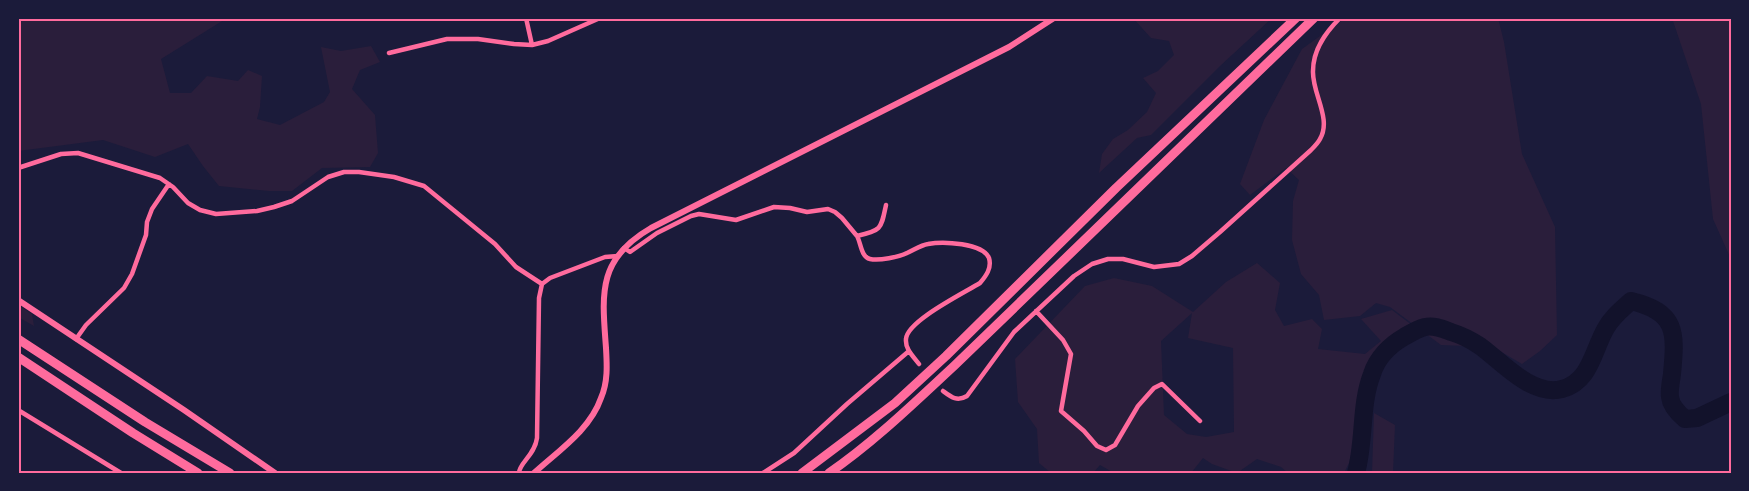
<svg xmlns="http://www.w3.org/2000/svg" width="1749" height="491" viewBox="0 0 1749 491" font-family="Literata,serif">
	<style>
		.green { fill: #2a1e3b; fill-rule: evenodd }
		.lines { fill: none; stroke-linecap: round; stroke-linejoin: round }
		.river { stroke: #12122b; stroke-width: 18 }
		.minor { stroke: #ff6b9d; stroke-width: 4.5 }
		.tertiary { stroke: #ff6b9d; stroke-width: 6 }
		.motorway { stroke: #ff6b9d; stroke-width: 9 }
		.neatline { fill: none; stroke: #ff6b9d; stroke-width: 2 }
	</style>
	<rect width="100%" height="100%" fill="#1b1b3a"/>
	<path class="green" d="M 18,18 L 227,18 L 161,59 L 170,93 L 191,93 L 207,76 L 238,81 L 248,70 L 262,76 L 260,107 L 257,119 L 280,125 L 324,102 L 330,92 L 321,47 L 341,51 L 371,46 L 380,62 L 360,70 L 352,89 L 375,115 L 378,153 L 370,167 L 322,168 L 292,191 L 269,191 L 219,186 L 203,166 L 188,144 L 155,157 L 103,140 L 18,151 Z
		M 1133,18 L 1272,18 L 1220,66 L 1151,135 L 1137,138 L 1099,173 L 1102,154 L 1113,139 L 1128,130 L 1147,112 L 1156,93 L 1143,78 L 1158,71 L 1174,55 L 1169,41 L 1151,38 Z
		M 1345,18 L 1498,18 L 1504,42 L 1522,154 L 1555,227 L 1557,335 L 1540,351 L 1522,364 L 1493,347 L 1441,345 L 1390,307 L 1376,303 L 1360,316 L 1324,320 L 1319,295 L 1301,274 L 1292,240 L 1293,201 L 1299,180 L 1286,168 L 1250,195 L 1240,184 L 1264,120 L 1302,49 Z
		M 1672,18 L 1731,18 L 1731,259 L 1713,219 L 1701,104 Z
		M 1257,263 L 1280,283 L 1275,310 L 1284,326 L 1312,319 L 1322,329 L 1318,349 L 1365,354 L 1381,341 L 1361,319 L 1392,310 L 1425,335 L 1378,353 L 1356,407 L 1356,435 L 1349,463 L 1344,473 L 1288,473 L 1281,467 L 1257,459 L 1237,473 L 1212,464 L 1203,458 L 1191,473 L 1114,473 L 1100,465 L 1093,473 L 1051,473 L 1039,463 L 1037,429 L 1018,402 L 1015,359 L 1085,286 L 1114,278 L 1152,286 L 1193,312 L 1226,282 ZM 1192,313 L 1188,338 L 1233,348 L 1234,432 L 1206,437 L 1187,434 L 1164,415 L 1161,341 Z
		M 18,305 L 32,314 L 34,326 L 18,317 Z
		M 1374,413 L 1395,425 L 1393,473 L 1372,473 Z"/>
	<g class="lines">
		<path class="river" d="M 1356,473 C 1365,441 1360,405 1372,374 C 1377,358 1390,345 1404,337 C 1411,333 1417,329 1425,327 C 1434,325 1443,329 1451,332 C 1461,335 1471,340 1480,346 C 1502,362 1532,397 1562,389 C 1591,381 1593,350 1606,328 C 1612,317 1621,310 1631,301 C 1677,312 1676,332 1672,374 C 1671,381 1669,390 1670,397 C 1671,406 1679,414 1685,419 L 1697,418 L 1731,402"/>
		<path class="minor" d="M 526,18 L 532,45
			M 389,53 L 447,39 L 478,39 L 514,44 L 532,45 L 548,41 L 600,18
			M 18,168 L 61,154 L 78,153 L 160,178 L 173,187 L 188,203 L 200,210 L 216,214 L 257,211 L 274,207 L 292,201 L 328,177 L 344,172 L 359,172 L 394,177 L 424,186 L 495,244 L 516,267 L 542,284
			M 857,236 C 861,243 861,257 870,259 C 879,261 899,257 907,253 C 914,250 921,245 928,244 C 943,241 983,243 989,258 C 992,268 986,276 980,283 C 964,293 907,321 906,339 C 905,349 913,356 919,364
			M 624,248 L 630,252 L 657,233 L 691,216 L 699,214 L 736,220 L 774,207 L 790,208 L 807,212 L 828,209 L 835,212 L 842,218 L 857,236 C 882,230 881,229 886,205
			M 1036,311 L 1063,340 L 1071,354 L 1061,411 L 1084,431 L 1097,446 L 1106,450 L 1115,445 L 1138,406 L 1154,388 L 1162,384 L 1200,421
			M 76,339 L 86,325 L 124,288 L 132,274 L 146,235 L 147,222 L 152,209 L 169,184
			M 943,391 C 951,397 957,402 967,396 L 1014,332 L 1074,276 L 1092,264 L 1108,259 L 1123,259 L 1154,267 L 1179,264 L 1192,256 L 1220,232 L 1311,150 C 1314,147 1318,143 1320,139 C 1332,119 1312,93 1313,71 C 1313,49 1326,32 1340,18
			M 18,410 L 121,473
			M 519,473 C 519,463 535,455 537,438 L 539,298 L 542,284 L 550,278 L 605,257 L 618,256
			M 763,473 L 794,453 L 847,404 L 909,351"/>
		<path class="tertiary" d="M 18,300 L 184,410 L 275,473
			M 534,473 C 558,451 590,430 601,398 C 608,382 607,365 606,348 C 602,294 597,259 651,228 L 1009,47 L 1054,18"/>
		<path class="motorway" d="M 18,339 L 145,422 L 230,473
			M 18,357 L 133,433 L 198,473
			M 802,473 L 895,403 L 946,356 L 1116,188 L 1296,18
			M 829,473 C 874,442 914,403 954,366 L 1314,18"/>
	</g>
	<rect width="1749" height="491" fill="none" stroke="#1b1b3a" stroke-width="39"/>
	<rect x="20" y="20" width="1710" height="452" class="neatline"/>
</svg>
